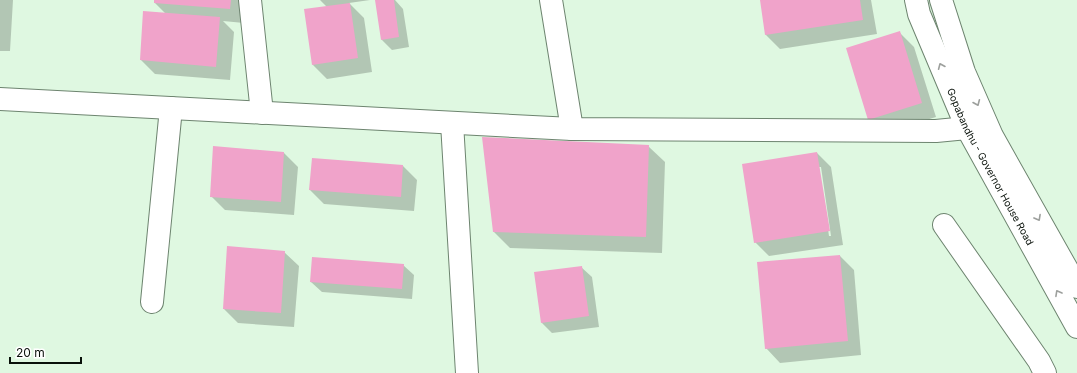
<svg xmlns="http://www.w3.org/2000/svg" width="1077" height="373" viewBox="0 0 1077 373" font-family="Inter,sans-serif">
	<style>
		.shadow { fill: #0003; fill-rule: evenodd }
		.building { fill: #f0a3ca }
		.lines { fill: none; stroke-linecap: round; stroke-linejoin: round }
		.minor-casing { stroke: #6d846f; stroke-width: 24 }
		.minor { stroke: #fff; stroke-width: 22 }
		.oneway { stroke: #9da09d }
		.labels { text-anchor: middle; stroke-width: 3; stroke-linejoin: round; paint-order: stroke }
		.street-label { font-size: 10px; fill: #09110a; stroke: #fff }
	</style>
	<rect width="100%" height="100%" fill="#dff8e1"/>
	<path class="shadow" d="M 0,0 L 13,0 L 10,51 L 0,51 Z
		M 155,0 L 246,0 L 244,23 L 223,21 L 234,32 L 230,80 L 155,74 L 141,60 L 166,14 L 155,3 Z
		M 320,0 L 370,0 L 349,3 L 364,18 L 372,72 L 327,79 L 313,65 L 305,10 L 327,7 Z
		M 379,0 L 395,0 L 403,9 L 409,47 L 392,50 L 382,40 Z
		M 761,0 L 871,0 L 877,34 L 780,49 L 766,35 Z
		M 900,33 L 914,47 L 936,117 L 883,133 L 868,119 Z
		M 648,146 L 665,162 L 662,253 L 510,248 L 493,231 Z
		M 284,153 L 298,167 L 294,215 L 225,210 L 211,196 Z
		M 817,153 L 831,167 L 843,245 L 769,256 L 755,242 ZM 819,167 L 821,167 L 831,236 L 829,236 Z
		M 403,166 L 417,180 L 414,211 L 324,204 L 310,190 Z
		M 284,252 L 299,266 L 294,327 L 238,323 L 224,309 Z
		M 840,256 L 854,270 L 861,355 L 780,363 L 766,348 Z
		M 403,265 L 414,275 L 412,299 L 322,292 L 311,282 Z
		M 581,267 L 592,277 L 599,327 L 552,333 L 542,323 L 535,273 Z"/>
	<path class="building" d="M 154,0 L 231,0 L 230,9 L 154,3 Z
		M 375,0 L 394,0 L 399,37 L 381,40 Z
		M 760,0 L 860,0 L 863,20 L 765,35 Z
		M 350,3 L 358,58 L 312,65 L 304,9 Z
		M 143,11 L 220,17 L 216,67 L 140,60 Z
		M 900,31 L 922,103 L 868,120 L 846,48 Z
		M 482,137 L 649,145 L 646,237 L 493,232 Z
		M 213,146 L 284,152 L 281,202 L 210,197 Z
		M 817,152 L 830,231 L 754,243 L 742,164 Z
		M 312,158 L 403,165 L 401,197 L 309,190 Z
		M 227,246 L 285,251 L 281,313 L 223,309 Z
		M 840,255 L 848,341 L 765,349 L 757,262 Z
		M 312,257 L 404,264 L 402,289 L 310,282 Z
		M 582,266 L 589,316 L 541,323 L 534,272 Z"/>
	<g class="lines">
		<g class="minor-casing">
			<g id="minor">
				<path d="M 250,0 L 262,113"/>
				<path d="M 551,0 L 572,129"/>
				<path id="s1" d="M 916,0 L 919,14 L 967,128 L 1077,327"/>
				<path d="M 941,0 L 964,72 L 992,136 L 1077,287"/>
				<path d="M 0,99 L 572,129 L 936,131 L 967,128"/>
				<path d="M 452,123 L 467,373"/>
				<path d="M 944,225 L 1039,361 L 1045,373"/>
				<path d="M 152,302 L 171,108"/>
			</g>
		</g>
		<use href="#minor" class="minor"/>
	</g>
	<defs><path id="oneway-chevron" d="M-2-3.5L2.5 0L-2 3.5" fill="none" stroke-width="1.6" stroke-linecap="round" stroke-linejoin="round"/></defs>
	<g class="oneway">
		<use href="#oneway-chevron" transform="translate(941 66) rotate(-113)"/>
		<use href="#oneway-chevron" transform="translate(977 103) rotate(67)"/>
		<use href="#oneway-chevron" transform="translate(1038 218) rotate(61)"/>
		<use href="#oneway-chevron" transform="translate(1058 293) rotate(-119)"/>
	</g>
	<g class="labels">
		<g class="street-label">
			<text dy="4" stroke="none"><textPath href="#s1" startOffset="183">Gopabandhu - Governor House Road</textPath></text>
		</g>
	</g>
	<path d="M10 357v6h71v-6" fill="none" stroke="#09110a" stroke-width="2"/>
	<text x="16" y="357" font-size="12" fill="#09110a" stroke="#ffffff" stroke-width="3" paint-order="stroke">20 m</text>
</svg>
